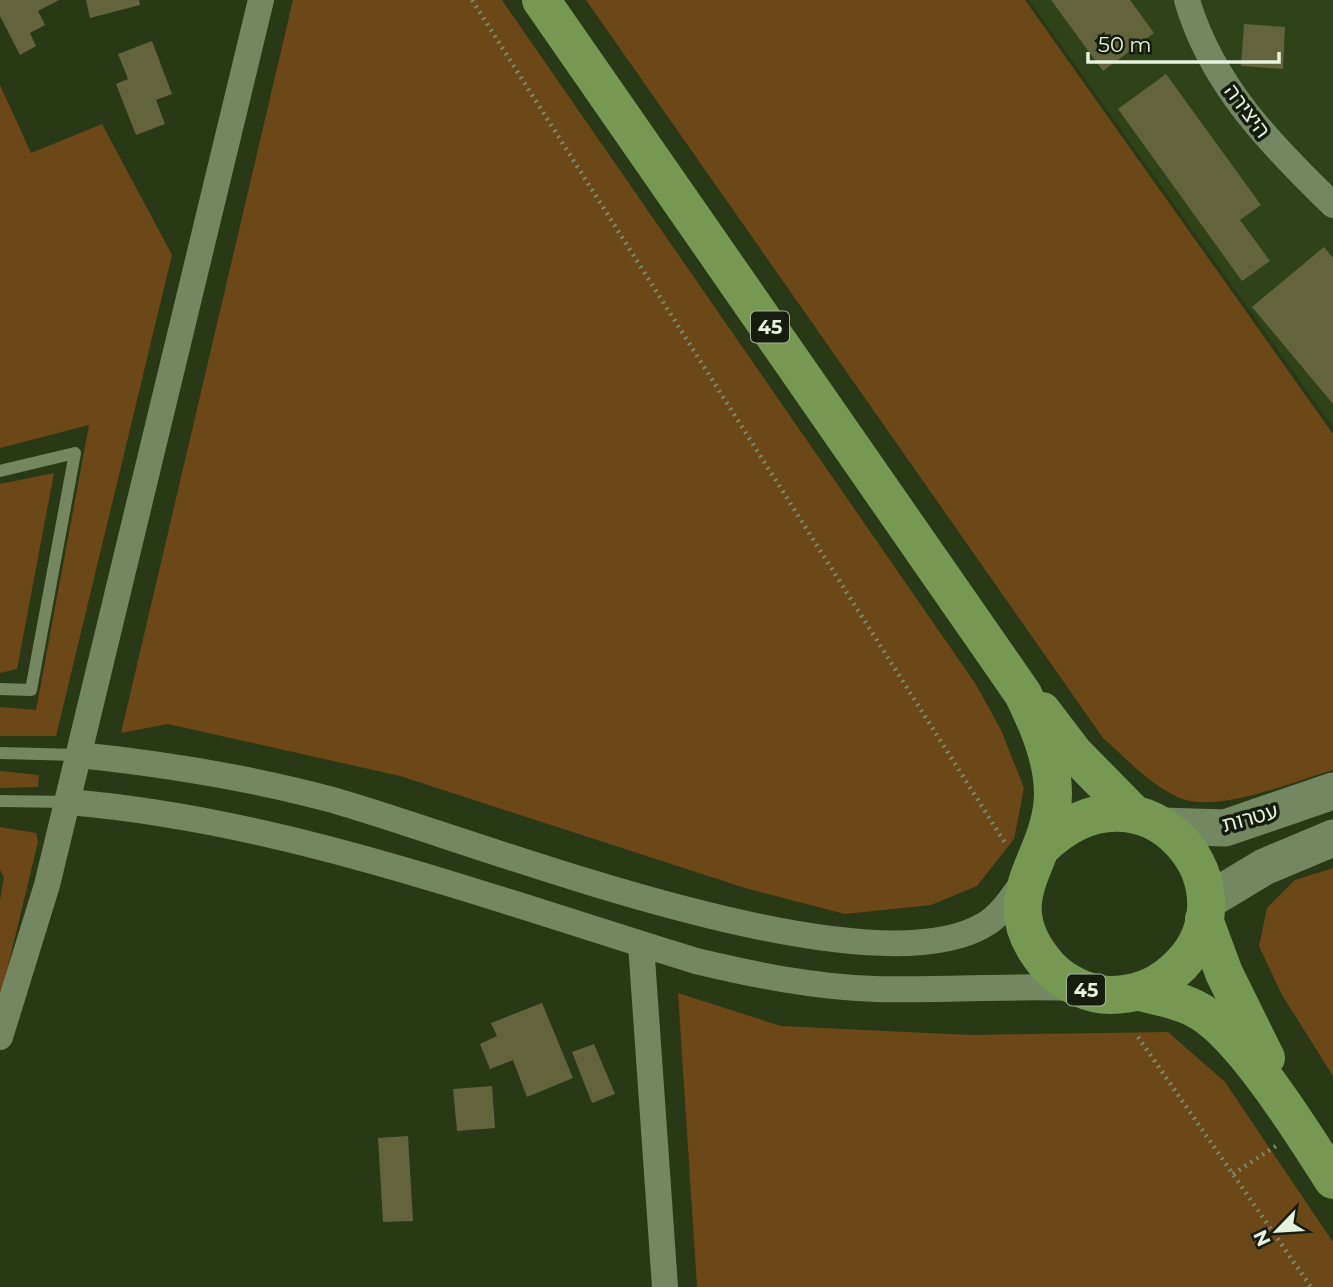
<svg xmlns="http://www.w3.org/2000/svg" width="1333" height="1287" viewBox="0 0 1333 1287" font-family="Montserrat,'Noto Sans Hebrew',sans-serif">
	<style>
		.built { fill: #304318 }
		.green { fill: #6c4717 }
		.building { fill: #63643b }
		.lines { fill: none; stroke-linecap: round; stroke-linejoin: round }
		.path { stroke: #7b896b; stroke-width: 4.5; stroke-dasharray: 2 5; stroke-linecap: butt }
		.lane { stroke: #748761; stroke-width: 12 }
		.street { stroke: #748761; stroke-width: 26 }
		.secondary { stroke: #748761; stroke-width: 37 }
		.highway { stroke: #779852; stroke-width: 38 }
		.labels { text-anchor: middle; stroke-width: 7; stroke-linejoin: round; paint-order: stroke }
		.shield { fill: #161d0e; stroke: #a8b29f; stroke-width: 2 }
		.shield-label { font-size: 19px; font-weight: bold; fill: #e7f2dd }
		.street-label { font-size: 21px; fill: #e7f2dd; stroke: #161d0e }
	</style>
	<rect width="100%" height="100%" fill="#293915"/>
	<path class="built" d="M 1029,0 L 1333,0 L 1333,427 Z"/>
	<path class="green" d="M 293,0 L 502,0 L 975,683 L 1001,730 L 1024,788 L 1014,839 L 977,886 L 931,905 L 845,914 L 745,888 L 400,776 L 168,724 L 121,733 Z
		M 586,0 L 1025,0 L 1333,434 L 1333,770 C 1294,781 1218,814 1180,798 C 1150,785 1127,759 1103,738 Z
		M 0,85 L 31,153 L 102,124 L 172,255 L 56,736 L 0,736 L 0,707 L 36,710 L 89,425 L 0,448 Z
		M 54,473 L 17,669 L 0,673 L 0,484 Z
		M 0,771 L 39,775 L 38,787 L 0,788 Z
		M 0,827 L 36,833 L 38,842 L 0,999 L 0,900 L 4,877 L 0,870 Z
		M 1333,868 L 1333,1076 L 1282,995 L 1259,946 L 1267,908 L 1295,880 Z
		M 678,993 L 781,1026 L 970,1035 L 1168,1032 L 1225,1082 L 1333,1242 L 1333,1287 L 697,1287 Z"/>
	<path class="building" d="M 0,0 L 59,0 L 38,11 L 45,25 L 30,33 L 36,46 L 20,55 L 0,16 Z
		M 86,0 L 139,0 L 140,5 L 90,18 Z
		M 1051,0 L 1130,0 L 1154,33 L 1103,71 Z
		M 1244,24 L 1285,27 L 1283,69 L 1241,66 Z
		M 152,41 L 172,94 L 156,100 L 165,124 L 136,135 L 116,84 L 128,79 L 118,54 Z
		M 1166,74 L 1261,205 L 1240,220 L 1270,261 L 1242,281 L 1118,109 Z
		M 1324,247 L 1333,258 L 1333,404 L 1252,307 Z
		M 542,1003 L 573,1078 L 527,1097 L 513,1060 L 490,1069 L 480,1044 L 497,1036 L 491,1023 Z
		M 594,1044 L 615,1094 L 592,1103 L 572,1052 Z
		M 492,1086 L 495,1128 L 457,1131 L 453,1089 Z
		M 408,1136 L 413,1221 L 383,1222 L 378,1138 Z"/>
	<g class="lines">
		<path class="path" d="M 472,0 L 1007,846
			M 1138,1037 L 1311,1287
			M 1233,1174 L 1276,1146"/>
		<path class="lane" d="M 0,471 L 75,453 L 31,690 L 0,689
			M 0,753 L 79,755
			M 0,801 L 67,802"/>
		<path class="street" d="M 1187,0 C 1211,84 1272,146 1333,205
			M 79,755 C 164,764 247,777 329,799 C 467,837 862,997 984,925 C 1002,915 1014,894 1026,878
			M 68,802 C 284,820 489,898 696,961 C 755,975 814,987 875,989 C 943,991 1010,985 1078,988
			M 641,944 L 665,1287
			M 0,1037 L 47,885 L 261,0"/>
		<path class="secondary" d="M 1163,826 L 1225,828 L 1333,791
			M 1206,902 L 1264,867 L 1333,838"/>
		<path class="highway" d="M 541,0 L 1023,694 C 1038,725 1053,759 1053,794 C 1052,863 988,898 1049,967 C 1064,983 1089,995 1110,995 C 1134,995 1156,987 1173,972 C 1266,893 1145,745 1041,848
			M 1042,711 L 1074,753 L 1134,814
			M 1204,919 L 1224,973 L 1266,1058
			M 1140,992 C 1160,997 1183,1001 1201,1012 C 1245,1039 1304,1135 1333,1180"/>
	</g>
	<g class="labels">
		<g class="shield">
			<rect x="751" y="311.5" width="38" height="31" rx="5"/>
			<rect x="1067" y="974.5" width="38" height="31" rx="5"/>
		</g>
		<g class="shield-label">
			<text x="770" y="334">45</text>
			<text x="1086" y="997">45</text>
		</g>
		<g class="street-label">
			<text transform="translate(1247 111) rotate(53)" y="7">היצירה</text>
			<text transform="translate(1250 818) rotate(-15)" y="7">עטרות</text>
		</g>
	</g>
	<g transform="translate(1277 1231) rotate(245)" stroke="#161d0e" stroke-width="5" paint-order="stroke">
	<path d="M0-5L12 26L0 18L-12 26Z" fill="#e7f2dd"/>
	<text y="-10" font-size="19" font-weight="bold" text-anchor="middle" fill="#e7f2dd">N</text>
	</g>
	<path d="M1088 52v10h191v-10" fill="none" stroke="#e7f2dd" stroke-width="3.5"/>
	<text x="1098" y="52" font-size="21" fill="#e7f2dd" stroke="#161d0e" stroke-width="5" paint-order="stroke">50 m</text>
</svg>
